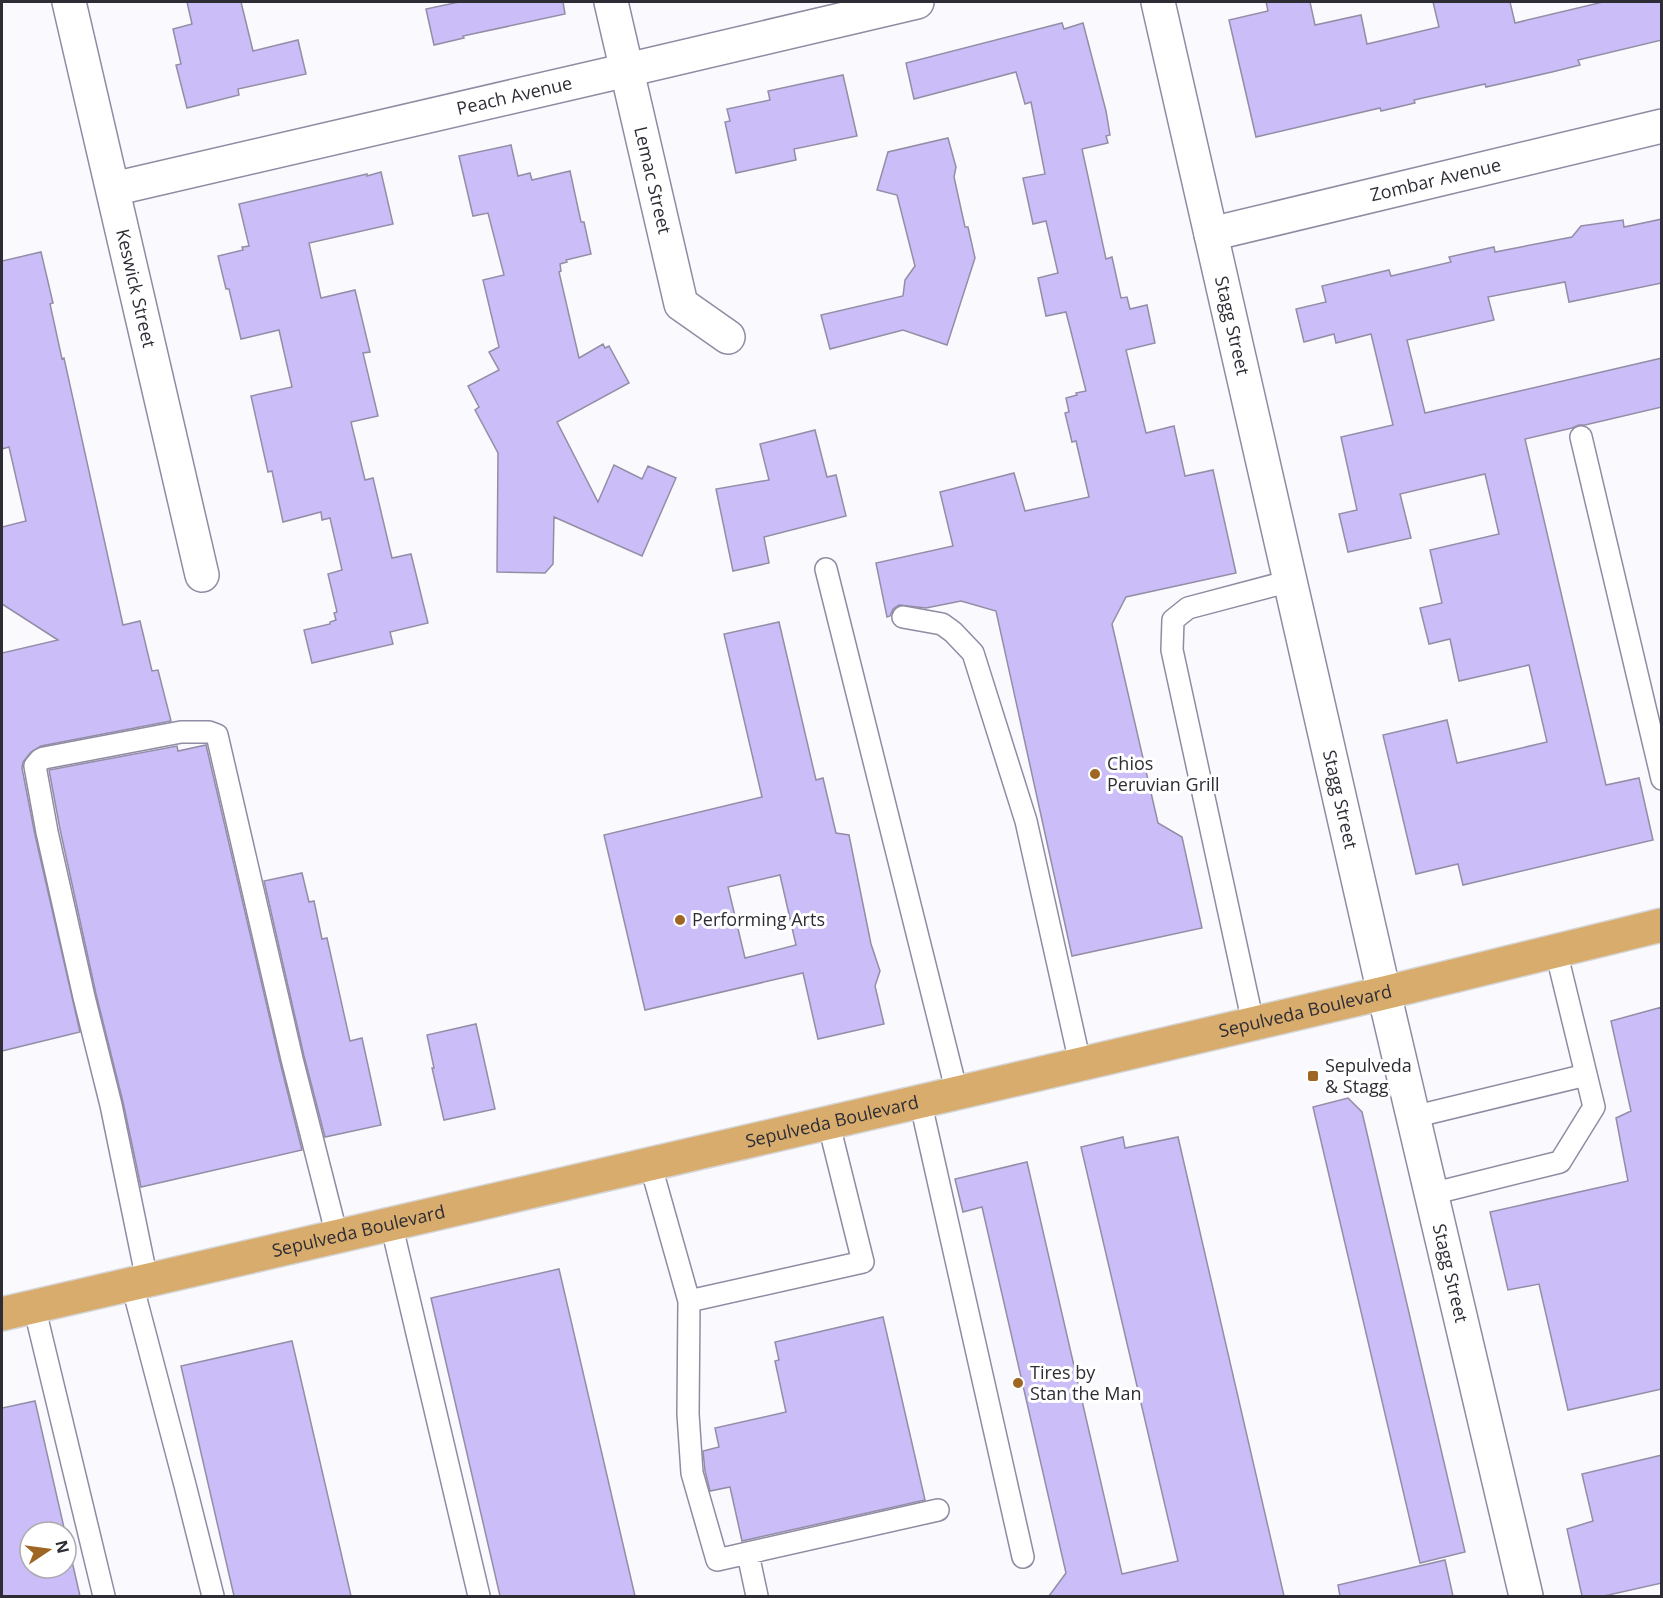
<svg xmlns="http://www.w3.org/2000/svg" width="1663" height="1598" viewBox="0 0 1663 1598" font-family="'Open Sans',sans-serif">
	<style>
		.building { fill: #cbbdf8; stroke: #938ea6; stroke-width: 1.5; fill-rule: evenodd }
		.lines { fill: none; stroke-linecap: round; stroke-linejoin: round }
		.service-casing { stroke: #908ba3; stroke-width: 24 }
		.minor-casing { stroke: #908ba3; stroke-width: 36 }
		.tertiary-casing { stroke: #908ba3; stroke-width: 36 }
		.primary-casing { stroke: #d5d5d7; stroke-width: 36 }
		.service { stroke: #fff; stroke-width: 21 }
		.minor { stroke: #fff; stroke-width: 33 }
		.tertiary { stroke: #fff; stroke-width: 33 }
		.primary { stroke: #d8ac6c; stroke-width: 33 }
		.poi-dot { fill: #9e6523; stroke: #fff; stroke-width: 2 }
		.labels { text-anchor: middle; stroke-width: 6; stroke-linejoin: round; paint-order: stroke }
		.street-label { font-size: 18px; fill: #2e2c35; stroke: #fff }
		.poi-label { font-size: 18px; fill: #2e2c35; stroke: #fff; text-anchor: start }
	</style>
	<rect width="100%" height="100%" fill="#faf9fe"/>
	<path class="building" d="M 187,2 L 241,2 L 253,51 L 298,40 L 306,74 L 238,89 L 239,95 L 187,108 L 176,65 L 181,64 L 173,29 L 192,24 Z
		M 459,2 L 563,2 L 565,14 L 463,36 L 464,38 L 434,45 L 426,9 Z
		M 1266,2 L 1310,2 L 1315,25 L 1361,15 L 1367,44 L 1439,27 L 1433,2 L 1510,2 L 1515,23 L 1603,2 L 1662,2 L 1662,40 L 1578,60 L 1580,65 L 1552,72 L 1486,87 L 1485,84 L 1414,100 L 1415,103 L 1381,111 L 1380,108 L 1256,137 L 1229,20 L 1268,11 Z
		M 1062,23 L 1064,29 L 1083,23 L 1106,111 L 1110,135 L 1106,136 L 1108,143 L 1082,149 L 1106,259 L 1112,257 L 1121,298 L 1127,297 L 1130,309 L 1147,305 L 1155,343 L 1126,350 L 1146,433 L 1174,426 L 1185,476 L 1213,470 L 1236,573 L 1126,597 L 1112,624 L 1158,823 L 1182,837 L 1202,928 L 1072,956 L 996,611 L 961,601 L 926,608 L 899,605 L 893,609 L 890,616 L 887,617 L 876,563 L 953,546 L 940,492 L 1014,473 L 1025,511 L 1089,497 L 1076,441 L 1072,442 L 1065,413 L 1069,412 L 1066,398 L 1077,395 L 1076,393 L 1086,391 L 1066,312 L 1046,316 L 1038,278 L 1058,273 L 1046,221 L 1033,224 L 1023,178 L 1045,174 L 1031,102 L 1025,104 L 1016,72 L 914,99 L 906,63 Z
		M 843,75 L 857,136 L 794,149 L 796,160 L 736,173 L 725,122 L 730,121 L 727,109 L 770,100 L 768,91 Z
		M 948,138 L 956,167 L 954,177 L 965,227 L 968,227 L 975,258 L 947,345 L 903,330 L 830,349 L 821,315 L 903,296 L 905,280 L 915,266 L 897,195 L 877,190 L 888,152 Z
		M 511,145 L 518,176 L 530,173 L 532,180 L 570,171 L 581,222 L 584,222 L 591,254 L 566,260 L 567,262 L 560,264 L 561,271 L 559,272 L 579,358 L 603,344 L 605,348 L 609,346 L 629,383 L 557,422 L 598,502 L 614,465 L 642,479 L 648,466 L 676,478 L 642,556 L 554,517 L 553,564 L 545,573 L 497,572 L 498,453 L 475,410 L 479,407 L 468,386 L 499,370 L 489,352 L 499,347 L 483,280 L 504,275 L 488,213 L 473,216 L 459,156 Z
		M 381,172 L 393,224 L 309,243 L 321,298 L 355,290 L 370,352 L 363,353 L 378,416 L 351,422 L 365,480 L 373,478 L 392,558 L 411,554 L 428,623 L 390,632 L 393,644 L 312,663 L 304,630 L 330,624 L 330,622 L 336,620 L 334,613 L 337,612 L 328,574 L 342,570 L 330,518 L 322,520 L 321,512 L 283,522 L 272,471 L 268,472 L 251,396 L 292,387 L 279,330 L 241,339 L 229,289 L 226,289 L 218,256 L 243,250 L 242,247 L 249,246 L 239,204 L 367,174 L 367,176 Z
		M 1662,219 L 1662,283 L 1569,302 L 1565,282 L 1488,297 L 1494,320 L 1407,340 L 1425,413 L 1662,358 L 1662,407 L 1585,425 L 1579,425 L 1572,428 L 1525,439 L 1606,785 L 1639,778 L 1653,840 L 1463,885 L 1458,864 L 1416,874 L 1383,735 L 1447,720 L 1457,763 L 1547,742 L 1529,665 L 1459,681 L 1450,639 L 1429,644 L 1420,608 L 1442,603 L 1430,550 L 1499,534 L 1485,474 L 1400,494 L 1411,538 L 1348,552 L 1339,514 L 1357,510 L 1341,437 L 1393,425 L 1371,334 L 1336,343 L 1334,334 L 1304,342 L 1296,309 L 1326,302 L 1322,286 L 1343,281 L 1389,270 L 1391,276 L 1451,262 L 1449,257 L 1494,247 L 1495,252 L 1572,237 L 1581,226 L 1623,220 L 1624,227 Z
		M 41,252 L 53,303 L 50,304 L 62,359 L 64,358 L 123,625 L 140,621 L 152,671 L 158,670 L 171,721 L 41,746 L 31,752 L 23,762 L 22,768 L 35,835 L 80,1032 L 2,1051 L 2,653 L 58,640 L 2,604 L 2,527 L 26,521 L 9,447 L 2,449 L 2,261 Z
		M 815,430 L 827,477 L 836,475 L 846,516 L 764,537 L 769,563 L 733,571 L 716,489 L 769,480 L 760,444 Z
		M 779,622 L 816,780 L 823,778 L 836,833 L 849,835 L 871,944 L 880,971 L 875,986 L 884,1024 L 818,1039 L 803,973 L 645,1010 L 604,835 L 762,797 L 724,634 ZM 780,875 L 796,945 L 745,958 L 728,887 Z
		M 206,745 L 280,1062 L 302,1150 L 141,1187 L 123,1102 L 96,994 L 60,829 L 49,770 L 177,746 L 178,751 Z
		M 302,873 L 309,902 L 314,901 L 322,939 L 327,938 L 350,1041 L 362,1038 L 381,1125 L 325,1137 L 304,1056 L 264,881 Z
		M 1662,1007 L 1662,1389 L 1568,1410 L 1539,1284 L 1508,1290 L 1490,1212 L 1628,1181 L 1616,1118 L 1631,1111 L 1611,1021 Z
		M 476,1024 L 495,1109 L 444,1120 L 432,1068 L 434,1068 L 427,1035 Z
		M 1348,1098 L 1362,1112 L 1465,1552 L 1420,1563 L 1313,1107 Z
		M 1123,1137 L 1125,1148 L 1178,1137 L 1284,1596 L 1049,1596 L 1066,1573 L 982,1207 L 963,1212 L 955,1179 L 1027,1162 L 1122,1574 L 1178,1561 L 1081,1147 Z
		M 559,1269 L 635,1596 L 500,1596 L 431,1298 Z
		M 883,1317 L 925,1500 L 742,1541 L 730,1487 L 710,1491 L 705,1471 L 703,1451 L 719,1447 L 715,1428 L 786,1412 L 775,1361 L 779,1360 L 775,1342 Z
		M 292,1341 L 351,1596 L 234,1596 L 181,1366 Z
		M 35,1401 L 65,1532 L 30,1532 L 30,1568 L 66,1568 L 66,1535 L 80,1596 L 2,1596 L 2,1408 Z
		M 1662,1455 L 1662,1583 L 1604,1596 L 1582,1596 L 1567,1529 L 1593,1521 L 1582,1474 Z
		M 1445,1560 L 1453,1596 L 1340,1596 L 1338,1585 Z"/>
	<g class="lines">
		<g class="service-casing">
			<path id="service" d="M 1581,437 L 1662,779
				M 826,569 L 957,1093
				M 903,617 L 942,624 L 953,632 L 973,653 L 1026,821 L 1080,1063
				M 1253,1023 L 1172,650 L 1173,620 L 1188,608 L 1290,581
				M 920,1100 L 1023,1557
				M 1413,1117 L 1586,1075
				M 650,1163 L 689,1301 L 863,1262 L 828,1121
				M 1431,1194 L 1560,1162 L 1594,1107 L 1556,951
				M 391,1223 L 479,1596
				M 147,1280 L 111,1105 L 84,997 L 47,832 L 35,766 L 40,760 L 44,758 L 181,732 L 209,732 L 217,735 L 292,1059 L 337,1236
				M 132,1284 L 185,1485 L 213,1596
				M 689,1301 L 688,1414 L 692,1473 L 717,1560 L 938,1510
				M 34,1306 L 104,1596
				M 748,1554 L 757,1596"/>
		</g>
		<g class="minor-casing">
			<g id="minor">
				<path id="s1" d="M 69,2 L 202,575"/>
				<path id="s2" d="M 611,2 L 681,304 L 728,337"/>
				<path id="s3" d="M 113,189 L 627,70 L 917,2"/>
				<path id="s4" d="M 1211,234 L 1662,126"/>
				<path id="s5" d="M 1384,993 L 1526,1596"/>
			</g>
		</g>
		<g class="tertiary-casing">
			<g id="tertiary">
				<path id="s6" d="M 1158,2 L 1384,993"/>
			</g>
		</g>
		<g class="primary-casing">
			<g id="primary">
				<path id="s7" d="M 2,1314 L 957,1093 L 1384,993 L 1662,925"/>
			</g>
		</g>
		<use href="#service" class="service"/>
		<use href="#minor" class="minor"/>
		<use href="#tertiary" class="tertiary"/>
		<use href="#primary" class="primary"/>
	</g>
	<g class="poi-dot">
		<circle cx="1095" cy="774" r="6"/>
		<circle cx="680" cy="920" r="6"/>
		<rect x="1307" y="1070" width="12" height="12" rx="3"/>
		<circle cx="1018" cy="1383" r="6"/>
	</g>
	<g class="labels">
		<g class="street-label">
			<text dy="6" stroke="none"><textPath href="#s3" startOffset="412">Peach Avenue</textPath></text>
			<text dy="6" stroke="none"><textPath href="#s2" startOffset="183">Lemac Street</textPath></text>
			<text dy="6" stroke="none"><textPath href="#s4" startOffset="231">Zombar Avenue</textPath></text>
			<text dy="6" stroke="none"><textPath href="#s1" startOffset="294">Keswick Street</textPath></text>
			<text dy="6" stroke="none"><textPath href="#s6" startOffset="332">Stagg Street</textPath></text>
			<text dy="6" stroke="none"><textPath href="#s6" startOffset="818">Stagg Street</textPath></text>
			<text dy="6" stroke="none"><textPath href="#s7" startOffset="1338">Sepulveda Boulevard</textPath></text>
			<text dy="6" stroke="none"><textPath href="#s7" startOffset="852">Sepulveda Boulevard</textPath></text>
			<text dy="6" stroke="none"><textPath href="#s7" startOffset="366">Sepulveda Boulevard</textPath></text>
			<text dy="6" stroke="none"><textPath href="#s5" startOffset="288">Stagg Street</textPath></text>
		</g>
		<g class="poi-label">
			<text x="1107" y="770">Chios<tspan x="1107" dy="21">Peruvian Grill</tspan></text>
			<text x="692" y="926">Performing Arts</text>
			<text x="1325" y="1072">Sepulveda<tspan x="1325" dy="21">&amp; Stagg</tspan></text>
			<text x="1030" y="1379">Tires by<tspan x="1030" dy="21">Stan the Man</tspan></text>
		</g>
	</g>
	<rect width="1663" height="1598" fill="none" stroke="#2e2c35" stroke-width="6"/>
	<g transform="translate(48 1550) rotate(77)"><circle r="28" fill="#ffffff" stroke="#ababae" stroke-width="1.5"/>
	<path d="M0-4.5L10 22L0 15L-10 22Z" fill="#9e6523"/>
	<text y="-9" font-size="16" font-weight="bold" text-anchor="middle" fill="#2e2c35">N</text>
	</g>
</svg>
